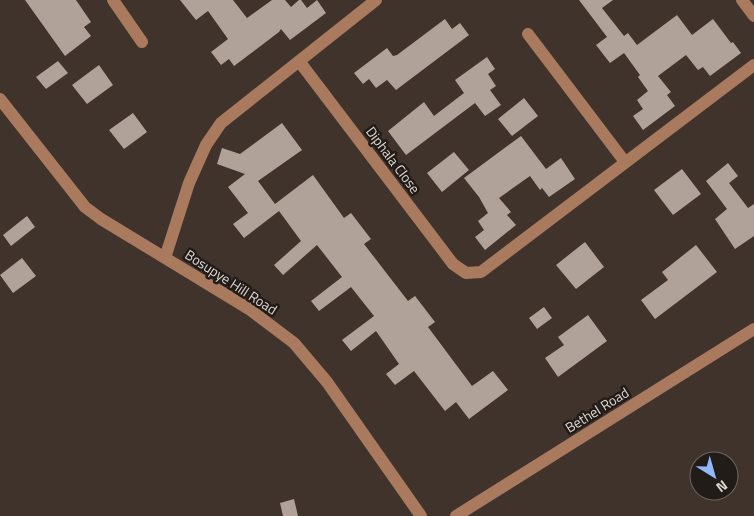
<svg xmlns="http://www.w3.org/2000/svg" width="754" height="516" viewBox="0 0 754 516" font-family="'Titillium Web',sans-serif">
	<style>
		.building { fill: #b1a299 }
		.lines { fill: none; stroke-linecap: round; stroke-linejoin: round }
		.minor { stroke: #a97a5e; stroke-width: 12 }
		.labels { text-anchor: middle; stroke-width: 5; stroke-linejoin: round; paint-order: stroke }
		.street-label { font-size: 14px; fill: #ded6d1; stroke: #221c19 }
	</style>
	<rect width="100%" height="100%" fill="#40332c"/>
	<path class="building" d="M 25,0 L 76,0 L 91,22 L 84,27 L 91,36 L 65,56 Z
		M 180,0 L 233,0 L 247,18 L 272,0 L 285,0 L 291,7 L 299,0 L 301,0 L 307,8 L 317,0 L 326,13 L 290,40 L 281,29 L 279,32 L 234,66 L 229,59 L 221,65 L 211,52 L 228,39 L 208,11 L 196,20 Z
		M 579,0 L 613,0 L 602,8 L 624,36 L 628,33 L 637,45 L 677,15 L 692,35 L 713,19 L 731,43 L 733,42 L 741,53 L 710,76 L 703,67 L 698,70 L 686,55 L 658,76 L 671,92 L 667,95 L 675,106 L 643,130 L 633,116 L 643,109 L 637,100 L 648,91 L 638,77 L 640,75 L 624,53 L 610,63 L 596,45 L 607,37 Z
		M 445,19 L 452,29 L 460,23 L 469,35 L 396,90 L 387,80 L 376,88 L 369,79 L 363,84 L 354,73 L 387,48 L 393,56 L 397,55 Z
		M 487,57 L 495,69 L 488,74 L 496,86 L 490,90 L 501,105 L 485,116 L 475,103 L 406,155 L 388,131 L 424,102 L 434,116 L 464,93 L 455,80 Z
		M 58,61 L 68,73 L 46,89 L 36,77 Z
		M 99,65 L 113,85 L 87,104 L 72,85 Z
		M 524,98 L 538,116 L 512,136 L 498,119 Z
		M 133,113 L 147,132 L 124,149 L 109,130 Z
		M 282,123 L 302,150 L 258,181 L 275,204 L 313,175 L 344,218 L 351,213 L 371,239 L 364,244 L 408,301 L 415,296 L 435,322 L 428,327 L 472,386 L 493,371 L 508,390 L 469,419 L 456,402 L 445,411 L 414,371 L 395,385 L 386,374 L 399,364 L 376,331 L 351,351 L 342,340 L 374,316 L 351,287 L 319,311 L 311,301 L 342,277 L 317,245 L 283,275 L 274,265 L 301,241 L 279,211 L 244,238 L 233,224 L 248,213 L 228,187 L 245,174 L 217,164 L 222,148 L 240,154 Z
		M 521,136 L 546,169 L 561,158 L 575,179 L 549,197 L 542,188 L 540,190 L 530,176 L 499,198 L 511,212 L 507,215 L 516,225 L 485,250 L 475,237 L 484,230 L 478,221 L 488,213 L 479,197 L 464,178 Z
		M 454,152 L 469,170 L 442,192 L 427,173 Z
		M 728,163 L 738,176 L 729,183 L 748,208 L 754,204 L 754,236 L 735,249 L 715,219 L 727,209 L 706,181 Z
		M 682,169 L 701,194 L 673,215 L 654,190 Z
		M 27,216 L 35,227 L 11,246 L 3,235 Z
		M 585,242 L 604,267 L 576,289 L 556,265 Z
		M 696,245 L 717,272 L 655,319 L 641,300 L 668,280 L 662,272 Z
		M 22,258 L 36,276 L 13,293 L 0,275 Z
		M 544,307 L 552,318 L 537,329 L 529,318 Z
		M 588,315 L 607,341 L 558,377 L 545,358 L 564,345 L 558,337 Z
		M 294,499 L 298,516 L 283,516 L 280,503 Z"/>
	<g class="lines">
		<path class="minor" d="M 113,0 L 142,42
			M 742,0 L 754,16
			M 528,34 L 625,162
			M 299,61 L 453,264 L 466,273 L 481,272 L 754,65
			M 0,99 L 85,207 L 101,219 L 249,309 L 294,343 L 327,382 L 421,516
			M 165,258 L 189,183 L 206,145 L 221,123 L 376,0
			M 456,516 L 754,329"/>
	</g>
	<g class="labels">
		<g class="street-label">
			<text transform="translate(393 160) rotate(53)" y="5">Diphala Close</text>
			<text transform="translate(231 282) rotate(33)" y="5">Bosupye Hill Road</text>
			<text transform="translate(597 410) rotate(-32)" y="5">Bethel Road</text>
		</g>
	</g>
	<g transform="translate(714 476) rotate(143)"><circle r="24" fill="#221c19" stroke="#6d6663"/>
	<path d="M0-4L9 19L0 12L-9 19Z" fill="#91b8fd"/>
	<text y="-8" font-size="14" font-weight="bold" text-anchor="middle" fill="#ded6d1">N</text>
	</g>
</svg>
